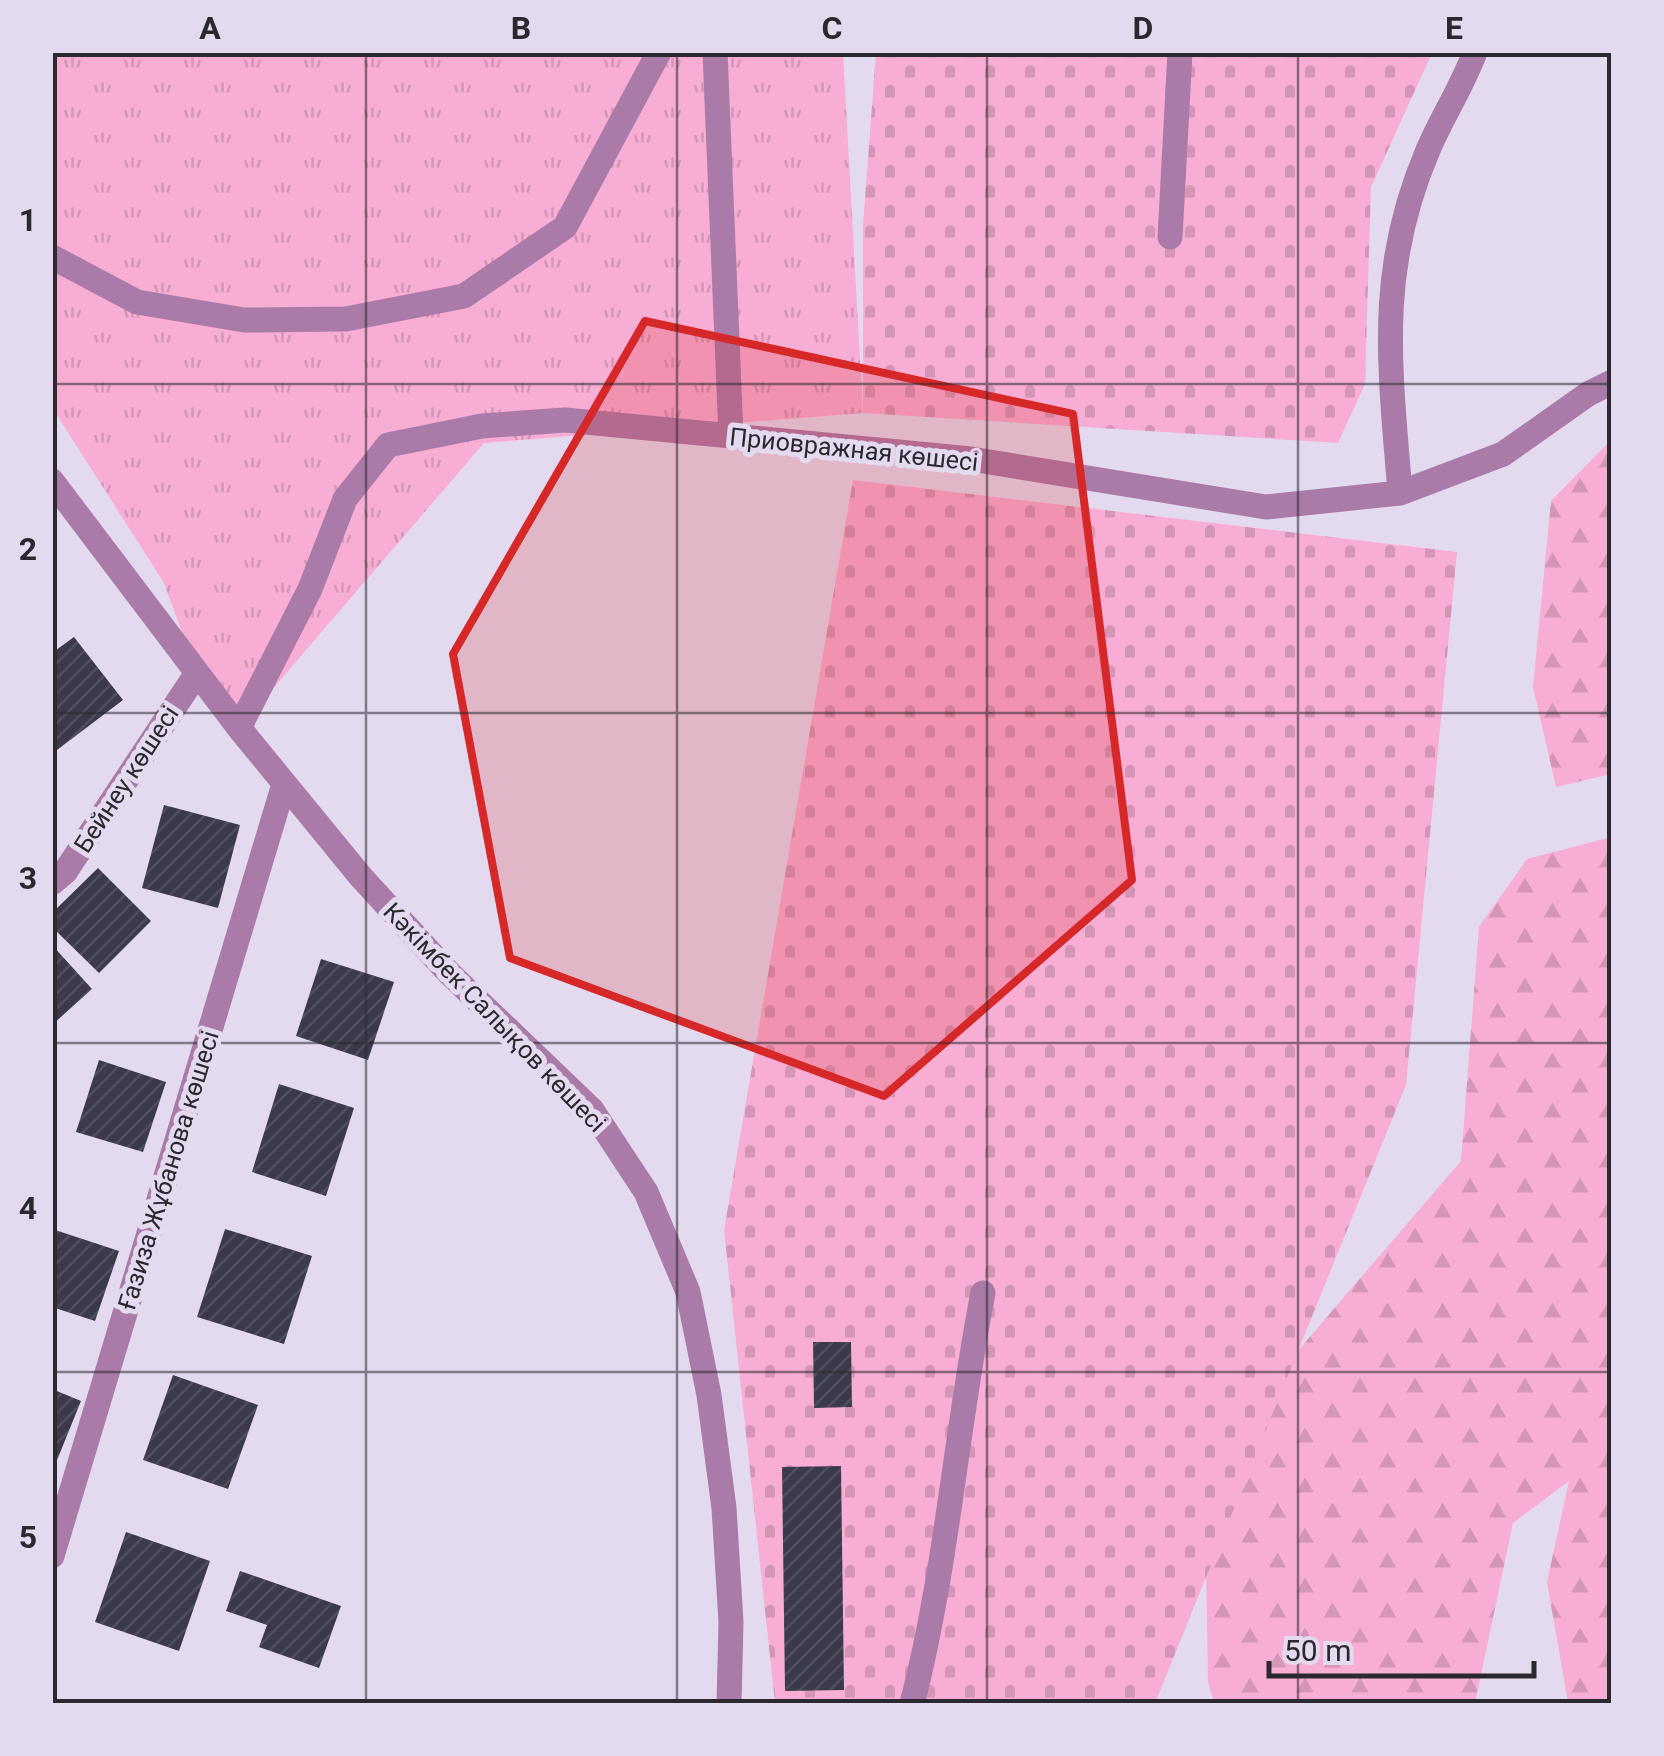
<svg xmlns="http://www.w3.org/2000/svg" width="1664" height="1756" viewBox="0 0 1664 1756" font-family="Roboto,sans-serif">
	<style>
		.grass { fill: url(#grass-tufts) }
		.forest { fill: url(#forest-firs) }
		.cemetery { fill: url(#cemetery-stones) }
		.building { fill: url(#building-hatch) }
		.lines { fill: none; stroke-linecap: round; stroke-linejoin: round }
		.minor { stroke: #aa7ba8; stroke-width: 25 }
		.marked { fill: #d62828; fill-opacity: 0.2; stroke: #d62828; stroke-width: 8; stroke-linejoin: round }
		.grid { fill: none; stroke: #2c282f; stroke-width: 2.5; stroke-opacity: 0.55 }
		.labels { text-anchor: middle; stroke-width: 10; stroke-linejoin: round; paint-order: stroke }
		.street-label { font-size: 25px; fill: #2c282f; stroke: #e4daef }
		.neatline { fill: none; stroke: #2c282f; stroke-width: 4 }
		.grid-label { font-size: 32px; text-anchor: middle; font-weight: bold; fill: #2c282f }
	</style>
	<defs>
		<pattern id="grass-tufts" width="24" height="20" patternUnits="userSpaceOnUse" patternTransform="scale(2.5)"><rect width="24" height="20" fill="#f8add4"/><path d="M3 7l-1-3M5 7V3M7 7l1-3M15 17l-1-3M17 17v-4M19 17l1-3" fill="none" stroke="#d595b6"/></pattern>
		<pattern id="forest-firs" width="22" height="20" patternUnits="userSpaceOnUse" patternTransform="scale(2.5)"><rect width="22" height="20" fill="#f8add4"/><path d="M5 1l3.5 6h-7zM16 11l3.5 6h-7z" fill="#d595b6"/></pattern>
		<pattern id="cemetery-stones" width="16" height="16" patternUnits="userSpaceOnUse" patternTransform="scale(2.5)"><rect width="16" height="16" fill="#f8add4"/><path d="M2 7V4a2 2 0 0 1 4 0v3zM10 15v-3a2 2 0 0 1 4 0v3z" fill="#d595b6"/></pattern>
		<pattern id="building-hatch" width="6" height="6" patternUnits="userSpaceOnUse" patternTransform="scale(2.5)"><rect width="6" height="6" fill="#3b3a4b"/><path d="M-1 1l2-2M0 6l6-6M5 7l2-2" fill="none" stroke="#4f4e5d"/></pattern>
	</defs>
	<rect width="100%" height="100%" fill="#e4daef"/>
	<path class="grass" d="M 53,53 L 843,53 L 863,413 L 484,443 L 239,728 L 197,673 L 164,583 L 53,409 Z"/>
	<path class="forest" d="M 1611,440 L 1611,774 L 1556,787 L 1533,687 L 1551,501 Z
		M 1611,837 L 1611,1703 L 1568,1703 L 1547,1582 L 1569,1481 L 1513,1523 L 1475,1703 L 1214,1703 L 1208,1682 L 1204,1460 L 1461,1161 L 1479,927 L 1527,859 Z"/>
	<path class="cemetery" d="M 876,53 L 1432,53 L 1371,187 L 1365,384 L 1338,443 L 863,413 L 863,225 Z
		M 853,480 L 1457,552 L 1406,1085 L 1155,1703 L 775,1703 L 724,1230 Z"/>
	<path class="building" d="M 74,637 L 123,700 L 57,750 L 52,744 L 52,653 Z
		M 164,805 L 240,825 L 218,908 L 142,888 Z
		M 98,868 L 151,921 L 99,973 L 52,927 L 52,913 Z
		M 52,945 L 92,989 L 52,1025 Z
		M 321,959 L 394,982 L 368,1060 L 296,1036 Z
		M 99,1060 L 166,1082 L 143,1152 L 76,1132 Z
		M 279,1084 L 354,1108 L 326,1196 L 252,1172 Z
		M 52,1229 L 119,1251 L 95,1321 L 52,1307 Z
		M 225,1229 L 312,1256 L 284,1344 L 197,1317 Z
		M 813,1342 L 851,1342 L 852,1407 L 814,1408 Z
		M 173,1375 L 258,1405 L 228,1489 L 143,1460 Z
		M 52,1389 L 81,1401 L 53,1470 L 52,1470 Z
		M 841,1466 L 844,1690 L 785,1691 L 782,1467 Z
		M 126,1532 L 210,1561 L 179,1651 L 95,1622 Z
		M 240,1571 L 341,1606 L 319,1668 L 259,1647 L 267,1625 L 226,1611 Z"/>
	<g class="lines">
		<path class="minor" d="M 715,52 L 731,436
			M 1170,237 L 1180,52
			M 52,257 L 137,302 L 244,320 L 346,319 L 464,296 L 565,227 L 659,52
			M 52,481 L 239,728 L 361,877 L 449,973 L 592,1110 L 646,1192 L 688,1292 L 709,1395 L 724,1508 L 731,1622 L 729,1704
			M 1400,493 C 1390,366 1376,271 1428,150 C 1442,117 1462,87 1475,52
			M 239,728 L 310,589 L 345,499 L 388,445 L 482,426 L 565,420 L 971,459 L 1266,507 L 1400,493 L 1503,454 L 1588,394 L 1612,382
			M 52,883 L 65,872 L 197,673
			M 52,1556 L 284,784
			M 912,1704 C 947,1569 956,1430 983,1293"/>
	</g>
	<path class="marked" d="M 645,321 L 1073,414 L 1132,880 L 884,1096 L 510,958 L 453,654 Z"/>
	<path class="grid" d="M 366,52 L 366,1704M 677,52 L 677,1704M 987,52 L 987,1704M 1298,52 L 1298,1704M 52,384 L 1612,384M 52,713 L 1612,713M 52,1043 L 1612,1043M 52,1372 L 1612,1372"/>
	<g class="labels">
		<g class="street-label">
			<text transform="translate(854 449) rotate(6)" y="9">Приовражная көшесі</text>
			<text transform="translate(126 779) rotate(-57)" y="9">Бейнеу көшесі</text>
			<text transform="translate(495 1017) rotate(46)" y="9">Кәкімбек Салықов көшесі</text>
			<text transform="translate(168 1170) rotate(-73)" y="9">Ғазиза Жұбанова көшесі</text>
		</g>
	</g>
	<rect width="1664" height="1756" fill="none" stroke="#e4daef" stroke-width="110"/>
	<path d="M1269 1661v15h265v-15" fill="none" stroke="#2c282f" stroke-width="5"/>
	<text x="1284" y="1661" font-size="30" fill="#2c282f" stroke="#e4daef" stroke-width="8" paint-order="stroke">50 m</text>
	<rect x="55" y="55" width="1554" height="1646" class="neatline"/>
	<g class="grid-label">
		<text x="210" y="39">A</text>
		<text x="521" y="39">B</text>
		<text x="832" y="39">C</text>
		<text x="1143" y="39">D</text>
		<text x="1454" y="39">E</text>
		<text x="28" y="231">1</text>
		<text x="28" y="560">2</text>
		<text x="28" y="889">3</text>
		<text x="28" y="1219">4</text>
		<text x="28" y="1548">5</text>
	</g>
</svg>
